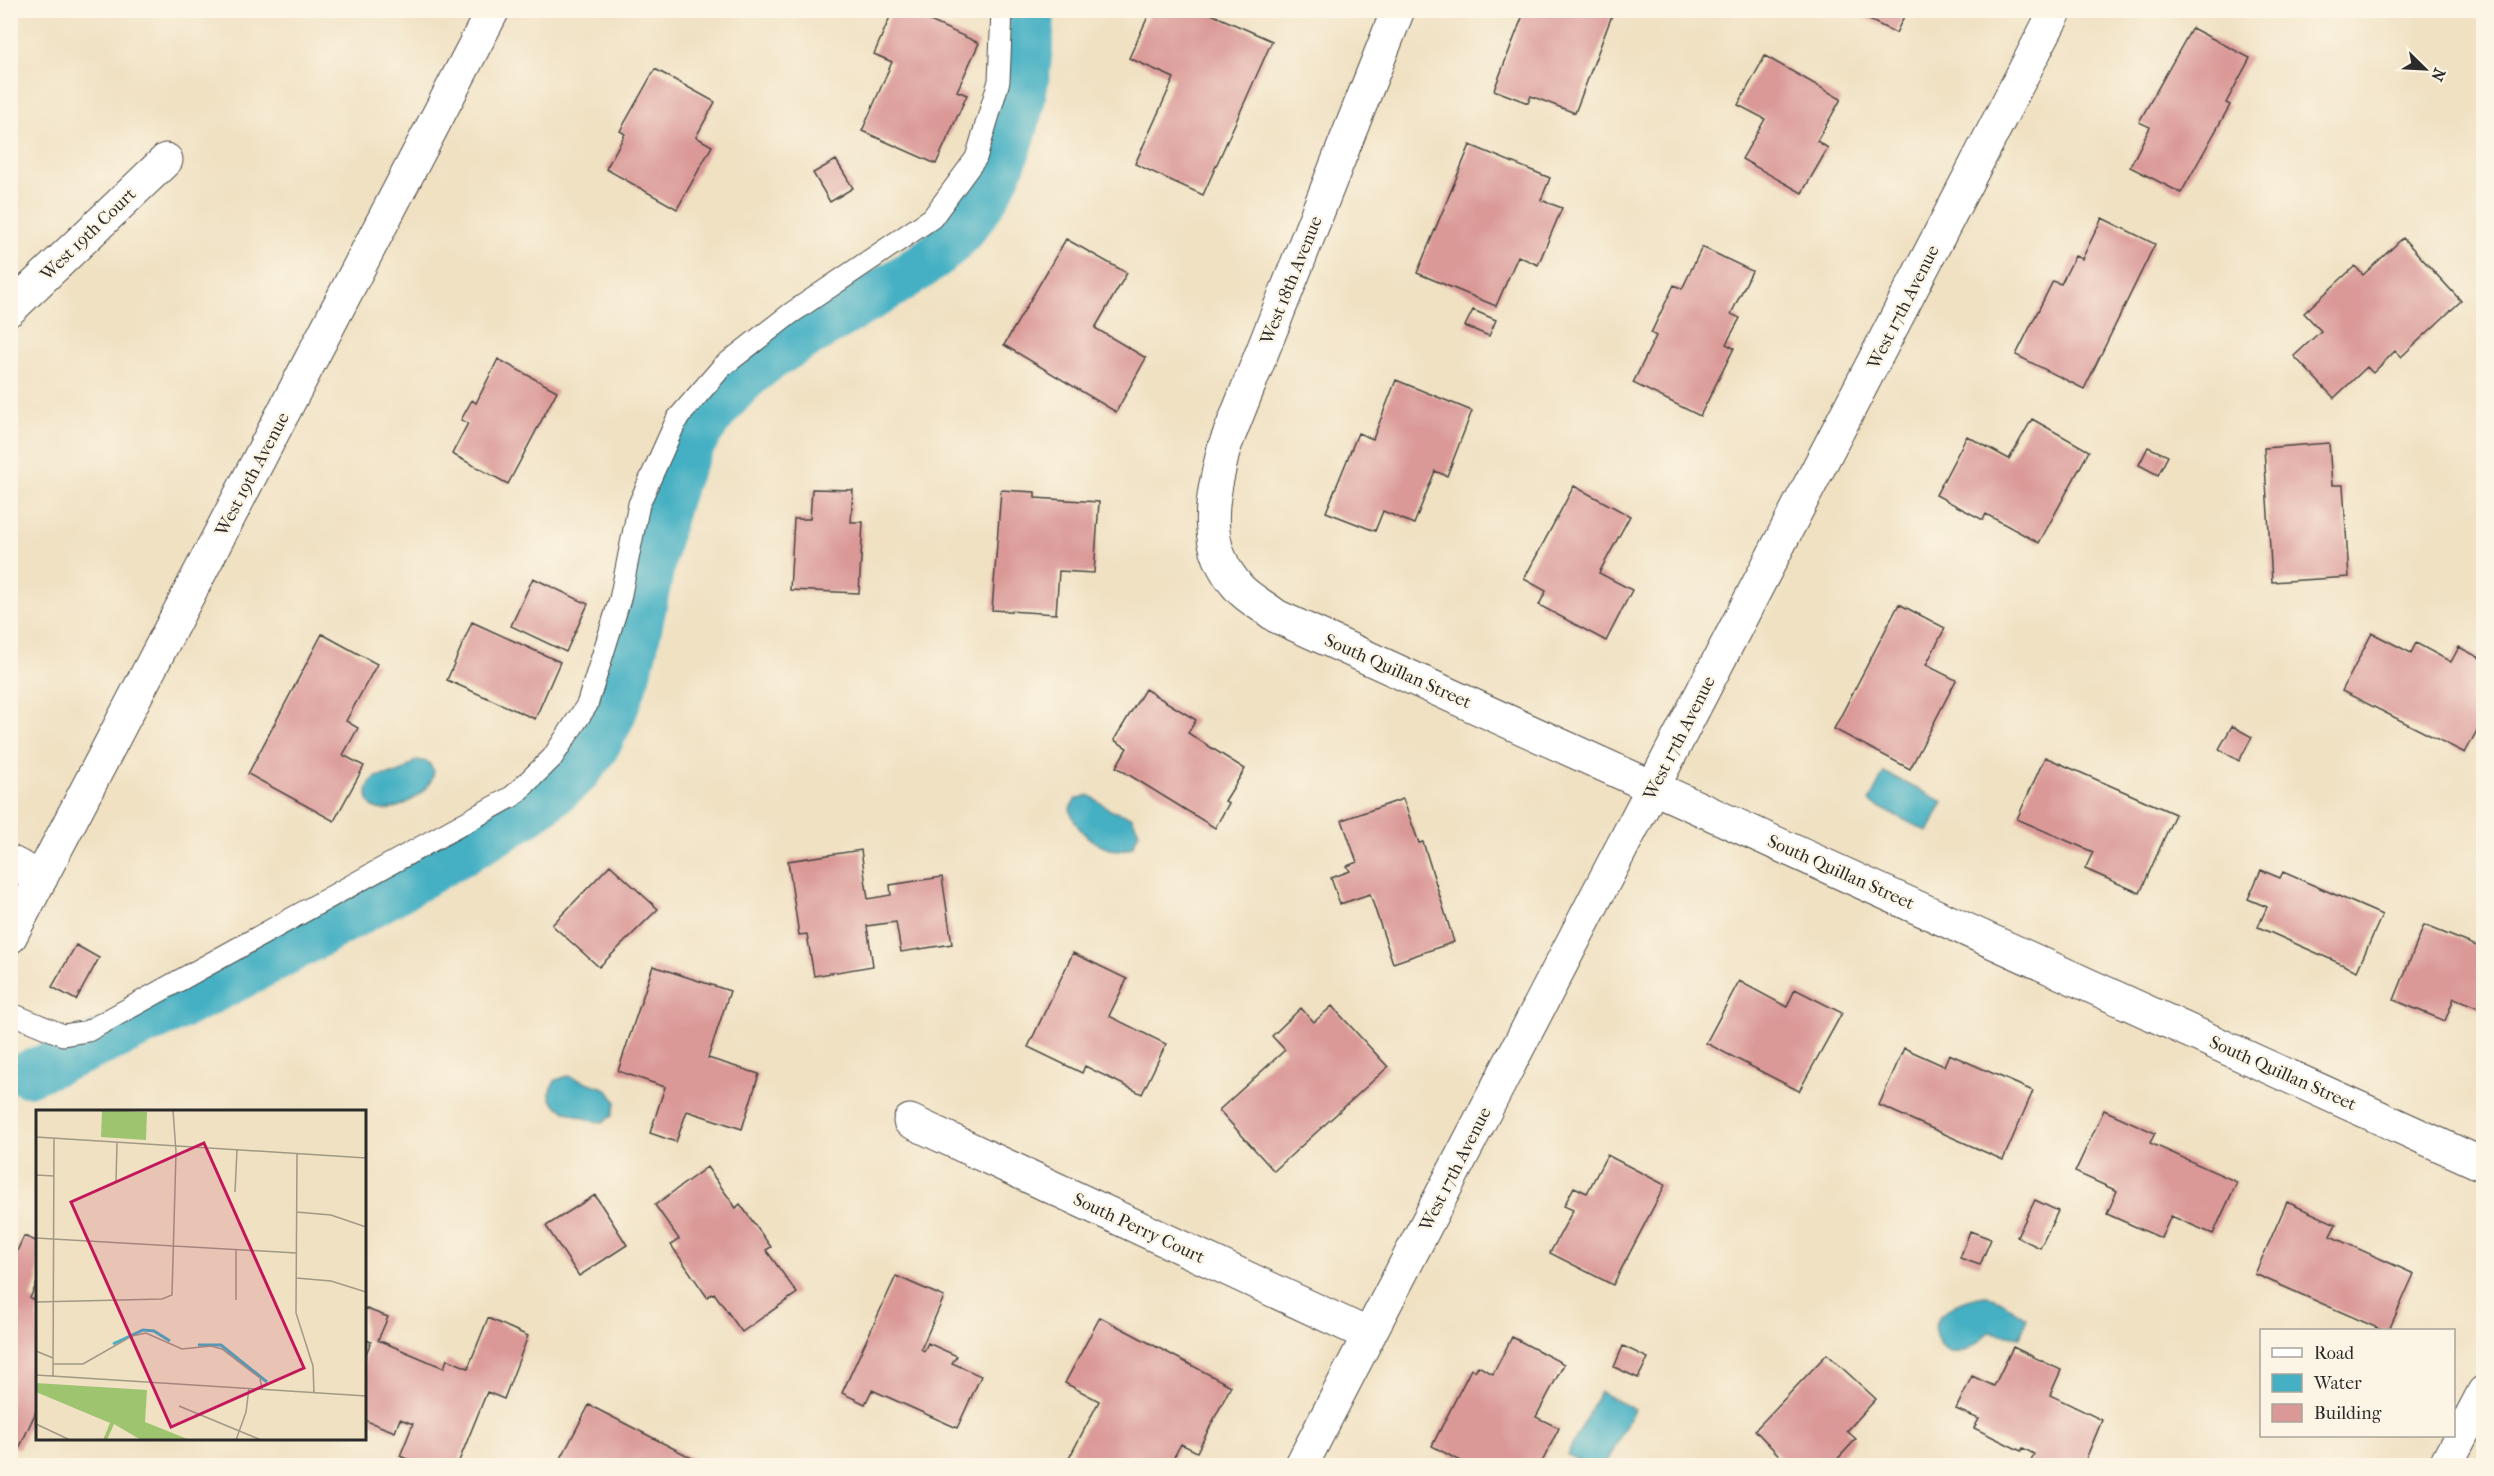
<svg xmlns="http://www.w3.org/2000/svg" width="2494" height="1476" viewBox="0 0 2494 1476" font-family="'IM FELL French Canon',serif">
	<style>
		.water { fill: #45b0c3; stroke: #386e77; stroke-width: 1.5 }
		.lines { fill: none; stroke-linecap: round; stroke-linejoin: round }
		.canal { stroke: #45b0c3; stroke-width: 46 }
		.building { fill: #da9997 }
		.service-casing { stroke: #494642; stroke-width: 23 }
		.minor-casing { stroke: #494642; stroke-width: 35 }
		.tertiary-casing { stroke: #494642; stroke-width: 35 }
		.service { stroke: #fff; stroke-width: 21 }
		.minor { stroke: #fff; stroke-width: 33 }
		.tertiary { stroke: #fff; stroke-width: 33 }
		.labels { text-anchor: middle; stroke-width: 4.5; stroke-linejoin: round; paint-order: stroke }
		.street-label { font-size: 18px; fill: #2b2b2b; stroke: #fcf5e5 }
		.inset-river { fill: none; stroke: #45b0c3; stroke-width: 3 }
		.inset-road { fill: none; stroke: #a19886; stroke-width: 1.5 }
		.view { fill: #c2185b; fill-opacity: 0.15; stroke: #c2185b; stroke-width: 3 }
		.inset-edge { fill: none; stroke: #2b2b2b; stroke-width: 3 }
	</style>
	<rect width="100%" height="100%" fill="#fcf5e5"/>
	<filter id="ink" filterUnits="userSpaceOnUse"><feTurbulence type="fractalNoise" baseFrequency=".0167" numOctaves="2"/><feDisplacementMap in="SourceGraphic" scale="12" xChannelSelector="R" yChannelSelector="G"/><feConvolveMatrix kernelMatrix="1 2 1 2 8 2 1 2 1" color-interpolation-filters="sRGB"/></filter>
	<filter id="wash" filterUnits="userSpaceOnUse"><feTurbulence type="fractalNoise" baseFrequency=".008" numOctaves="4" result="noise"/><feDisplacementMap in="SourceGraphic" scale="24" xChannelSelector="R" yChannelSelector="G"/><feGaussianBlur stdDeviation="1.35" result="paint"/><feColorMatrix in="noise" values="0 0 0 0 0 0 0 0 0 0 0 0 0 0 0 0 0 1.4 0 .05"/><feComposite in="paint" operator="in"/></filter>
	<g filter="url(#wash)">
		<rect width="100%" height="100%" fill="#f0e1c3"/>
		<path class="water" d="M 417,760 L 428,762 L 434,771 C 432,798 369,829 367,794 C 367,787 369,782 375,778 C 382,773 390,776 398,773 C 405,771 410,764 417,760 Z
			M 1884,772 L 1943,802 L 1928,832 L 1869,802 Z
			M 1089,795 L 1112,811 L 1132,817 L 1139,832 L 1133,846 C 1109,860 1074,833 1070,808 L 1076,799 Z
			M 568,1076 L 607,1089 L 616,1102 L 612,1116 L 602,1122 L 596,1122 C 577,1115 534,1107 556,1080 Z
			M 1985,1296 C 2008,1299 2009,1310 2027,1318 L 2020,1337 L 1989,1332 C 1975,1343 1968,1356 1949,1353 C 1913,1322 1954,1300 1985,1296 Z
			M 1600,1392 L 1634,1409 L 1606,1465 L 1588,1465 L 1567,1455 Z"/>
		<g class="lines">
			<path class="canal" d="M 27,1074 C 166,1020 299,948 427,873 C 476,844 530,818 571,778 C 587,764 598,746 607,727 C 657,628 641,498 716,410 C 724,400 733,390 742,381 C 760,363 784,349 806,336 C 846,312 889,289 927,262 C 1006,205 1030,102 1032,10"/>
		</g>
		<g id="blocks">
			<path class="building" d="M 893,10 L 906,10 L 979,43 L 957,91 L 967,95 L 936,164 L 862,131 L 892,62 L 874,54 Z
				M 1151,10 L 1202,10 L 1272,41 L 1203,195 L 1135,164 L 1174,78 L 1129,58 Z
				M 1525,10 L 1614,10 L 1575,113 L 1531,96 L 1528,103 L 1494,90 Z
				M 1849,10 L 1907,10 L 1896,33 Z
				M 2192,28 L 2250,58 L 2226,103 L 2230,105 L 2181,193 L 2130,167 L 2150,127 L 2139,122 Z
				M 1765,56 L 1841,99 L 1817,141 L 1828,148 L 1802,193 L 1742,159 L 1765,119 L 1738,105 Z
				M 655,69 L 715,102 L 696,137 L 712,146 L 677,209 L 606,169 L 625,134 L 620,131 Z
				M 1470,145 L 1550,178 L 1541,200 L 1562,208 L 1538,265 L 1518,256 L 1496,306 L 1417,273 Z
				M 836,160 L 853,188 L 830,202 L 813,173 Z
				M 2102,218 L 2155,244 L 2084,389 L 2016,355 L 2053,281 L 2061,284 L 2075,256 L 2082,259 Z
				M 2403,238 L 2461,301 L 2401,357 L 2395,351 L 2373,373 L 2367,367 L 2334,398 L 2294,356 L 2321,331 L 2304,313 L 2355,266 L 2363,275 Z
				M 1066,239 L 1127,273 L 1095,328 L 1146,358 L 1116,412 L 1004,345 Z
				M 1702,247 L 1752,271 L 1731,314 L 1740,318 L 1726,344 L 1734,348 L 1700,416 L 1633,383 L 1656,336 L 1651,333 L 1674,285 L 1682,289 Z
				M 1473,310 L 1496,320 L 1489,336 L 1465,326 Z
				M 498,359 L 557,391 L 508,484 L 452,454 L 468,423 L 461,420 L 472,400 L 476,403 Z
				M 1396,380 L 1472,411 L 1447,476 L 1435,471 L 1414,524 L 1383,511 L 1375,531 L 1326,512 L 1358,433 L 1373,439 Z
				M 2032,419 L 2089,451 L 2039,543 L 1986,514 L 1983,520 L 1936,495 L 1967,436 L 2009,459 Z
				M 2329,443 L 2332,485 L 2343,485 L 2349,577 L 2272,582 L 2264,448 Z
				M 2148,447 L 2168,456 L 2158,475 L 2139,465 Z
				M 1574,486 L 1630,516 L 1599,573 L 1632,590 L 1606,641 L 1539,605 L 1546,591 L 1524,579 Z
				M 812,489 L 853,490 L 851,522 L 863,522 L 859,593 L 790,590 L 794,519 L 810,519 Z
				M 1001,490 L 1035,492 L 1035,498 L 1099,502 L 1094,573 L 1059,571 L 1056,614 L 992,610 Z
				M 533,578 L 588,604 L 566,652 L 511,626 Z
				M 1899,604 L 1945,628 L 1926,665 L 1956,680 L 1910,769 L 1834,729 Z
				M 472,622 L 560,662 L 535,719 L 447,680 Z
				M 2372,633 L 2411,653 L 2416,643 L 2451,662 L 2459,647 L 2484,660 L 2484,717 L 2465,753 L 2342,691 Z
				M 322,634 L 377,664 L 346,721 L 358,728 L 343,755 L 364,766 L 334,821 L 248,774 Z
				M 1145,689 L 1196,720 L 1188,733 L 1245,769 L 1225,801 L 1229,803 L 1215,828 L 1116,767 L 1127,748 L 1114,740 Z
				M 2232,726 L 2252,737 L 2239,761 L 2219,749 Z
				M 2045,757 L 2175,814 L 2140,893 L 2085,869 L 2093,852 L 2017,819 Z
				M 1403,799 L 1419,843 L 1423,842 L 1454,942 L 1393,963 L 1370,894 L 1340,904 L 1331,878 L 1350,871 L 1347,866 L 1357,862 L 1342,820 Z
				M 861,850 L 868,899 L 891,895 L 890,885 L 942,877 L 952,944 L 901,952 L 896,922 L 867,926 L 873,966 L 814,976 L 807,934 L 799,935 L 788,861 Z
				M 610,865 L 658,909 L 599,967 L 552,925 Z
				M 2261,870 L 2280,878 L 2283,872 L 2382,915 L 2357,971 L 2258,927 L 2267,907 L 2248,899 Z
				M 2424,925 L 2484,949 L 2484,1010 L 2454,998 L 2445,1021 L 2394,1000 Z
				M 76,945 L 99,958 L 76,1000 L 52,987 Z
				M 1073,953 L 1127,979 L 1109,1016 L 1166,1044 L 1142,1094 L 1085,1066 L 1082,1073 L 1028,1047 Z
				M 653,966 L 730,991 L 708,1058 L 759,1074 L 742,1129 L 687,1111 L 676,1142 L 650,1133 L 665,1087 L 618,1071 Z
				M 1739,981 L 1787,1007 L 1795,989 L 1842,1013 L 1799,1091 L 1706,1043 Z
				M 1332,1006 L 1388,1067 L 1274,1171 L 1219,1110 L 1285,1050 L 1272,1036 L 1301,1008 L 1314,1022 Z
				M 1904,1048 L 1944,1066 L 1949,1054 L 2033,1091 L 2003,1160 L 1879,1105 Z
				M 2104,1110 L 2155,1133 L 2150,1143 L 2237,1182 L 2213,1234 L 2171,1216 L 2161,1238 L 2107,1214 L 2117,1191 L 2075,1172 Z
				M 1607,1155 L 1665,1185 L 1613,1285 L 1550,1253 L 1573,1210 L 1564,1206 L 1574,1187 L 1587,1193 Z
				M 707,1167 L 736,1208 L 740,1204 L 771,1247 L 766,1250 L 797,1293 L 742,1332 L 714,1293 L 707,1297 L 671,1245 L 679,1239 L 655,1205 Z
				M 595,1195 L 627,1245 L 579,1276 L 546,1226 Z
				M 2035,1200 L 2058,1211 L 2040,1248 L 2017,1237 Z
				M 2287,1202 L 2336,1224 L 2330,1236 L 2414,1274 L 2389,1330 L 2382,1330 L 2255,1274 Z
				M 1970,1231 L 1991,1239 L 1980,1265 L 1960,1258 Z
				M 24,1236 L 38,1242 L 38,1281 L 30,1298 L 38,1302 L 38,1407 L 19,1449 L 10,1445 L 10,1266 Z
				M 896,1276 L 944,1297 L 921,1349 L 924,1351 L 928,1343 L 957,1356 L 952,1363 L 981,1376 L 957,1428 L 872,1390 L 865,1404 L 842,1393 Z
				M 364,1308 L 388,1317 L 378,1340 L 444,1368 L 447,1359 L 468,1368 L 488,1318 L 528,1336 L 504,1399 L 487,1392 L 457,1466 L 423,1466 L 400,1456 L 413,1424 L 400,1419 L 395,1432 L 364,1420 L 364,1359 L 371,1342 L 364,1339 Z
				M 1100,1317 L 1231,1386 L 1197,1452 L 1181,1444 L 1169,1466 L 1065,1466 L 1099,1401 L 1065,1383 Z
				M 1512,1337 L 1564,1364 L 1536,1417 L 1559,1428 L 1540,1466 L 1521,1466 L 1513,1462 L 1511,1466 L 1469,1466 L 1432,1446 L 1471,1369 L 1475,1371 L 1478,1366 L 1493,1374 Z
				M 1623,1346 L 1648,1358 L 1638,1378 L 1614,1367 Z
				M 2013,1347 L 2061,1370 L 2050,1395 L 2102,1420 L 2083,1466 L 2029,1466 L 2034,1454 L 2023,1448 L 2021,1451 L 1974,1428 L 1979,1419 L 1956,1409 L 1972,1376 L 1994,1386 Z
				M 1827,1354 L 1876,1399 L 1847,1431 L 1856,1439 L 1831,1466 L 1789,1466 L 1755,1430 Z
				M 589,1405 L 700,1462 L 698,1466 L 557,1466 Z"/>
		</g>
	</g>
	<g filter="url(#ink)">
		<use href="#blocks" fill-opacity="0" stroke="#494642" stroke-width="1.5"/>
		<g class="lines">
			<g class="service-casing">
				<path id="service" d="M 10,1013 L 63,1035 L 88,1031 L 513,796 L 552,758 L 587,705 L 620,599 L 639,504 L 677,419 L 722,367 L 790,314 L 932,218 L 976,158 L 999,81 L 1002,10"/>
			</g>
			<g class="minor-casing">
				<path id="minor" d="M 1398,10 L 1224,448 C 1212,499 1200,545 1239,588 C 1249,599 1265,607 1276,616 L 2484,1165
					M 10,309 L 166,160
					M 10,862 L 41,878
					M 910,1121 L 1369,1335
					M 1301,1466 L 2056,10
					M 2445,1466 L 2484,1392"/>
			</g>
			<g class="tertiary-casing">
				<path id="tertiary" d="M 10,937 L 493,10"/>
			</g>
			<use href="#service" class="service"/>
			<use href="#minor" class="minor"/>
			<use href="#tertiary" class="tertiary"/>
		</g>
	</g>
	<g class="labels">
		<g class="street-label">
			<text transform="translate(88 234) rotate(-44)" y="6">West 19th Court</text>
			<text transform="translate(1291 280) rotate(-68)" y="6">West 18th Avenue</text>
			<text transform="translate(1903 307) rotate(-63)" y="6">West 17th Avenue</text>
			<text transform="translate(252 474) rotate(-62)" y="6">West 19th Avenue</text>
			<text transform="translate(1398 671) rotate(24)" y="6">South Quillan Street</text>
			<text transform="translate(1679 738) rotate(-63)" y="6">West 17th Avenue</text>
			<text transform="translate(1841 872) rotate(24)" y="6">South Quillan Street</text>
			<text transform="translate(2283 1073) rotate(24)" y="6">South Quillan Street</text>
			<text transform="translate(1455 1169) rotate(-63)" y="6">West 17th Avenue</text>
			<text transform="translate(1139 1228) rotate(25)" y="6">South Perry Court</text>
		</g>
	</g>
	<g transform="translate(36 1110)">
		<rect width="330" height="330" fill="#f0e1c3"/>
		<path d="M 66,0 L 111,2 L 110,30 L 65,27 ZM 0,273 L 111,280 L 109,312 L 154,330 L 105,330 L 78,314 L 71,330 L 67,330 L 74,313 L 0,282 Z" fill="#9ec46f"/>
		<path class="inset-river" d="M 77,234 L 107,220 L 118,221 L 134,231M 162,235 L 185,235 L 231,272"/>
		<path class="inset-road" d="M 0,27 L 330,48M 261,43 L 260,203 L 277,256 L 278,283M 0,65 L 18,66M 80,73 L 81,32M 199,82 L 201,40M 260,102 L 295,105 L 330,117M 0,128 L 260,143M 260,168 L 295,171 L 330,182M 200,190 L 200,140M 0,192 L 126,189 L 136,185 L 140,42 L 137,0M 0,241 L 17,248M 17,254 L 47,254 L 96,226 L 110,223 L 146,239 L 175,236 L 186,239 L 224,268 L 226,279M 0,265 L 330,286M 17,266 L 18,28M 143,296 L 225,330M 0,314 L 34,330M 200,330 L 210,302 L 213,278"/>
		<path class="view" d="M 168,33 L 268,258 L 135,317 L 35,92 Z"/>
		<rect width="330" height="330" class="inset-edge"/>
	</g>
	<rect width="2494" height="1476" fill="none" stroke="#fcf5e5" stroke-width="36"/>
	<rect x="2260" y="1329" width="195" height="108" fill="#fcf5e5" stroke="#a8a49b" stroke-width="1.5"/>
	<rect x="2272" y="1348" width="30" height="9" fill="#ffffff" stroke="#a8a49b" stroke-width="1.5"/>
	<text x="2314" y="1359" font-size="18" fill="#2b2b2b">Road</text>
	<rect x="2272" y="1374" width="30" height="18" fill="#45b0c3" stroke="#a8a49b" stroke-width="1.5"/>
	<text x="2314" y="1389" font-size="18" fill="#2b2b2b">Water</text>
	<rect x="2272" y="1404" width="30" height="18" fill="#da9997" stroke="#a8a49b" stroke-width="1.5"/>
	<text x="2314" y="1419" font-size="18" fill="#2b2b2b">Building</text>
	<g transform="translate(2425 69) rotate(114)" stroke="#fcf5e5" stroke-width="4.5" paint-order="stroke">
	<path d="M0-4.5L10 22L0 15L-10 22Z" fill="#2b2b2b"/>
	<text y="-9" font-size="16" font-weight="bold" text-anchor="middle" fill="#2b2b2b">N</text>
	</g>
</svg>
